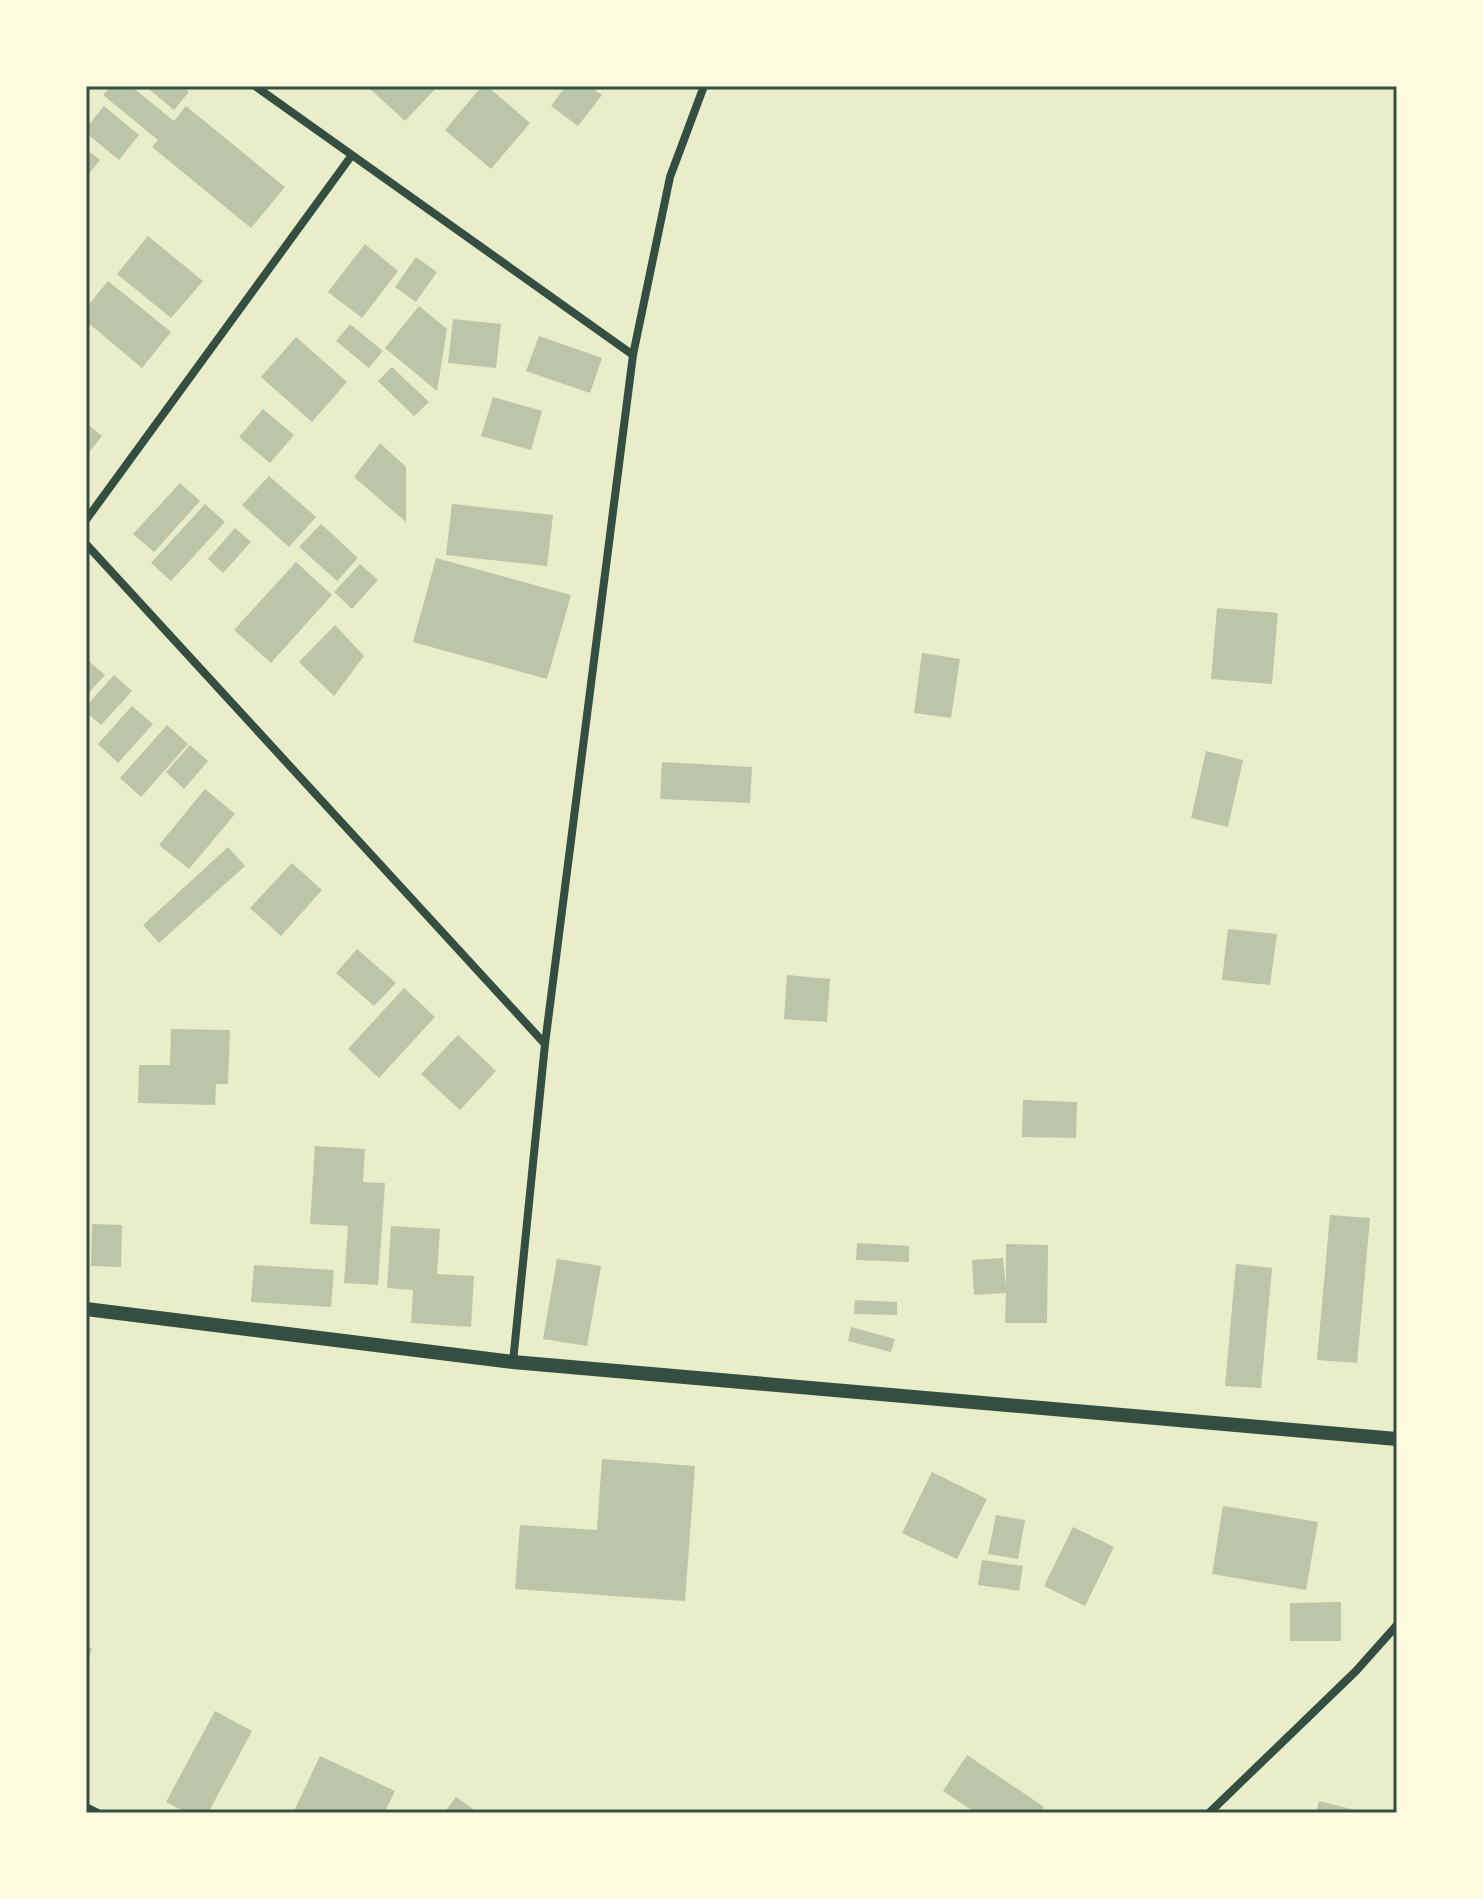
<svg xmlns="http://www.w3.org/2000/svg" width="1483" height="1899" viewBox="0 0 1483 1899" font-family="'DM Sans',sans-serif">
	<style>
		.building { fill: #bcc5a7 }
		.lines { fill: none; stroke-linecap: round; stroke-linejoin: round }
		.minor { stroke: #344e41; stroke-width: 8 }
		.tertiary { stroke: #344e41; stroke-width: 14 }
		.neatline { fill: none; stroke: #344e41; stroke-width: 3 }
	</style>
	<rect width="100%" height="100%" fill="#e9edc9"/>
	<path class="building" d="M 111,86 L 131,86 L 174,121 L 186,106 L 285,187 L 251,228 L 152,147 L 158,140 L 103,95 Z
		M 145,86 L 181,86 L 189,92 L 174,110 Z
		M 367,86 L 438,86 L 405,121 Z
		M 482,86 L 487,86 L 530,123 L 491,169 L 445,130 Z
		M 566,86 L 589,86 L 602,95 L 578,126 L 551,106 Z
		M 104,106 L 139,135 L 119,160 L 86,133 L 86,128 Z
		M 86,149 L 100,160 L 89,174 L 86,171 Z
		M 148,236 L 203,281 L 171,318 L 117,274 Z
		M 365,244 L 398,271 L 362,318 L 328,292 Z
		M 416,257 L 437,272 L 416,302 L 395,287 Z
		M 108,281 L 171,332 L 142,368 L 86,321 L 86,308 Z
		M 419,306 L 447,329 L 437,391 L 385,348 Z
		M 453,319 L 501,324 L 496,368 L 448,363 Z
		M 350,324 L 383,351 L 369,368 L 336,341 Z
		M 539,336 L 602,358 L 590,393 L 526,371 Z
		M 296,337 L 347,382 L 312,422 L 261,377 Z
		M 392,367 L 429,402 L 414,416 L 378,381 Z
		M 493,397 L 542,411 L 531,450 L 481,436 Z
		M 263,409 L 294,435 L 270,463 L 239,437 Z
		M 86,423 L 102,436 L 86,456 Z
		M 380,443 L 406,467 L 406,522 L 354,477 Z
		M 269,476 L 316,517 L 289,547 L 242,505 Z
		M 180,483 L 200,501 L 154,552 L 133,534 Z
		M 205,504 L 225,522 L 171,581 L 151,563 Z
		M 452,504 L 553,515 L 547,566 L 446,555 Z
		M 321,524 L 358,558 L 337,581 L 299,547 Z
		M 235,528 L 251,542 L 223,573 L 208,559 Z
		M 436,558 L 571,595 L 547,679 L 413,642 Z
		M 296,562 L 332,595 L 271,663 L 234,630 Z
		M 360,564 L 378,580 L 352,609 L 334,592 Z
		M 1217,608 L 1278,613 L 1272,684 L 1211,679 Z
		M 335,625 L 364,656 L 334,696 L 299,662 Z
		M 922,653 L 960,659 L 951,718 L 914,713 Z
		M 86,659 L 105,675 L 86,696 Z
		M 114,675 L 132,691 L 101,725 L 86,712 L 86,706 Z
		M 132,706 L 153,724 L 118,763 L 98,744 Z
		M 167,725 L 188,744 L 141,797 L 120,778 Z
		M 190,745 L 208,761 L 184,789 L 166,772 Z
		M 1206,751 L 1243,760 L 1228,827 L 1191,818 Z
		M 662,762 L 752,767 L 750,803 L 660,799 Z
		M 205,789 L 235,814 L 189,869 L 159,845 Z
		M 228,847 L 245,866 L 159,943 L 143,925 Z
		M 292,863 L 322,890 L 281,936 L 250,908 Z
		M 1228,929 L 1277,934 L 1270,985 L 1222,980 Z
		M 357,949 L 396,983 L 374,1006 L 336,973 Z
		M 787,975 L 830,979 L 827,1022 L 784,1019 Z
		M 404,988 L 435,1017 L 379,1078 L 348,1049 Z
		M 171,1029 L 230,1030 L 228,1084 L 216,1084 L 215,1105 L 138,1103 L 139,1065 L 170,1065 Z
		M 458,1035 L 496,1071 L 460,1110 L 421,1074 Z
		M 1023,1100 L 1077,1102 L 1076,1138 L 1022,1137 Z
		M 315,1146 L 365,1149 L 363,1182 L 385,1183 L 378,1285 L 344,1283 L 348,1226 L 310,1224 Z
		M 1330,1215 L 1370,1218 L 1357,1363 L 1317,1360 Z
		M 92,1224 L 122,1225 L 121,1267 L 91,1266 Z
		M 391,1226 L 440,1229 L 437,1274 L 474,1276 L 471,1327 L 411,1323 L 413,1290 L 387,1288 Z
		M 857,1243 L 909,1246 L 909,1262 L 856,1260 Z
		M 1006,1244 L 1048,1245 L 1047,1323 L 1005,1323 L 1006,1293 L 974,1295 L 972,1260 L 1003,1258 L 1006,1287 Z
		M 557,1259 L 601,1266 L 587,1346 L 543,1339 Z
		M 1236,1264 L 1272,1268 L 1261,1388 L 1225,1386 Z
		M 254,1265 L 334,1270 L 331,1307 L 251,1302 Z
		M 855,1300 L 897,1302 L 897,1315 L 854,1314 Z
		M 851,1327 L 895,1339 L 891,1352 L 848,1341 Z
		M 602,1459 L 695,1466 L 685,1601 L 515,1589 L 520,1525 L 597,1530 Z
		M 932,1472 L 987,1499 L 957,1559 L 902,1533 Z
		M 1223,1506 L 1318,1522 L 1306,1590 L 1212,1574 Z
		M 996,1515 L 1025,1520 L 1018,1559 L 988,1554 Z
		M 1073,1527 L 1114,1547 L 1085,1606 L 1044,1586 Z
		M 982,1560 L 1023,1566 L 1019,1591 L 978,1585 Z
		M 1341,1602 L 1341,1641 L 1290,1641 L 1290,1603 Z
		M 86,1646 L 92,1648 L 87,1665 L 86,1665 Z
		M 215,1711 L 252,1731 L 208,1813 L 187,1813 L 166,1802 Z
		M 967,1755 L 1044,1807 L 1040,1813 L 976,1813 L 943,1791 Z
		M 320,1756 L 395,1791 L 384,1813 L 293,1813 Z
		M 456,1797 L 479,1813 L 444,1813 Z
		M 1319,1801 L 1363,1812 L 1363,1813 L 1316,1813 Z"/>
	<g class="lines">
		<path class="minor" d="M 255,86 L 633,355
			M 86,520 L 352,155
			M 86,544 L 545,1044
			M 513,1362 L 545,1044 L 633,355 L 670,177 L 704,86
			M 86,1807 L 98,1813
			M 1209,1813 L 1356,1671 L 1397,1625"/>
		<path class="tertiary" d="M 86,1309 L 513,1362 L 1397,1439"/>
	</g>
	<rect width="1483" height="1899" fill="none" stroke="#fefae0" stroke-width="176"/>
	<rect x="88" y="88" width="1307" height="1723" class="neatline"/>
</svg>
